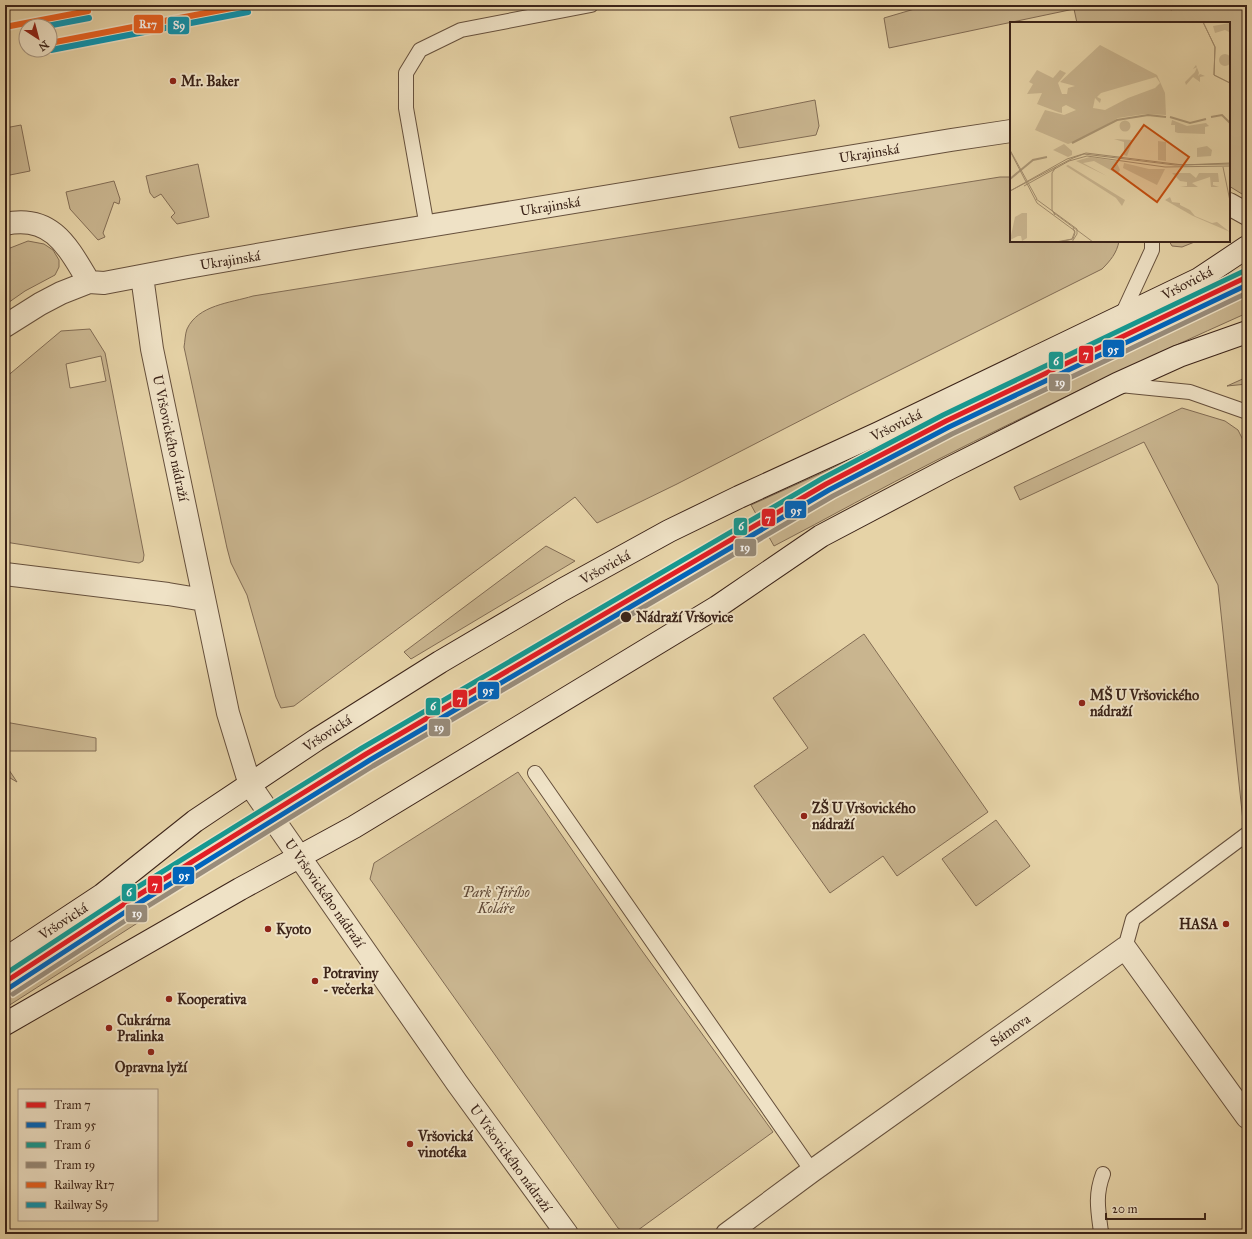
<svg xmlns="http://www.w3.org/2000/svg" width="1252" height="1239" viewBox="0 0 1252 1239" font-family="'IM FELL Great Primer',serif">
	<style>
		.green { fill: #c9b58f; stroke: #826c54; fill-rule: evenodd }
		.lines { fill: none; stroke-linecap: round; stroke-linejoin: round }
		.lane-casing { stroke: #66503c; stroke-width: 16 }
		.street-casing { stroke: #66503c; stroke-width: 24 }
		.secondary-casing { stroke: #3c2419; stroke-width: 24 }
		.lane { stroke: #efe2c6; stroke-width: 14 }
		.street { stroke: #efe2c6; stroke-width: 22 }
		.secondary { stroke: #efe2c6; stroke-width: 22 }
		.rail-1-casing { stroke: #efe2c6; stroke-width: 9 }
		.rail-2-casing { stroke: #efe2c6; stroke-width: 9 }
		.rail-1 { stroke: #e96222; stroke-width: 6 }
		.rail-2 { stroke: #0995b3; stroke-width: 6 }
		.tram-1-casing { stroke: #efe2c6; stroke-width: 8 }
		.tram-2-casing { stroke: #efe2c6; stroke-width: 8 }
		.tram-3-casing { stroke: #efe2c6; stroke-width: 8 }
		.tram-4-casing { stroke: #efe2c6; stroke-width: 8 }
		.tram-1 { stroke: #e31e25; stroke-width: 5 }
		.tram-2 { stroke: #0065bd; stroke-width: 5 }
		.tram-3 { stroke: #149a93; stroke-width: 5 }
		.tram-4 { stroke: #988c7b; stroke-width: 5 }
		.poi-dot { fill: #8f2418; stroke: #efe2c6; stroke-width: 1.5 }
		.stop-dot { fill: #3c2419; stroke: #efe2c6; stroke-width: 1.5 }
		.labels { text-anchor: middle; stroke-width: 4; stroke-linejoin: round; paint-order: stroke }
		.poi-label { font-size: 14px; font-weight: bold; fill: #3c2419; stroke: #efe2c6; text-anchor: start }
		.street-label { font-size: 14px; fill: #3c2419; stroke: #efe2c6 }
		.stop-label { font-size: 14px; font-weight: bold; fill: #3c2419; stroke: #efe2c6; text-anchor: start }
		.park-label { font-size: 14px; font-style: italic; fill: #5f4836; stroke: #efe2c6 }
		.inset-river { fill: none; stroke: #ac9877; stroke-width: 2 }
		.inset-road { fill: none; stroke: #a28d6e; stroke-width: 1 }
		.view { fill: #c64e0f; fill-opacity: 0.15; stroke: #c64e0f; stroke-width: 2 }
		.inset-edge { fill: none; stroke: #3c2419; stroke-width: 2 }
		.line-badge { stroke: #efe2c6; stroke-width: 1.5 }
		.badge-label { font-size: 11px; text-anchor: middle; font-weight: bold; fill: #fff }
	</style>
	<rect width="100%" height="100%" fill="#e6d3a7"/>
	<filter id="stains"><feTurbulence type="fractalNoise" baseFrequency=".005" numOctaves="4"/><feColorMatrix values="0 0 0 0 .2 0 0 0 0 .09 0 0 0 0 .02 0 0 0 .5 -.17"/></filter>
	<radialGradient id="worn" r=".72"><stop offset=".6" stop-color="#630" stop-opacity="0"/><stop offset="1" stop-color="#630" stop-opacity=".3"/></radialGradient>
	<path class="green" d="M 928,5 L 1165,5 L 1171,10 L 1185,5 L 1247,5 L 1247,196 L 1242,194 L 1229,186 L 1229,23 L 1077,23 L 1074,9 L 889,48 L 884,18 Z
		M 815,100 L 819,126 L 816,135 L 739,148 L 730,117 Z
		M 21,125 L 30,171 L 5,176 L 5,128 Z
		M 198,164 L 209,217 L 177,224 L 171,217 L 175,213 L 161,194 L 154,198 L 150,193 L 146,176 Z
		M 1000,177 L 1011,177 L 1011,241 L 1119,241 C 1117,253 1110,261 1102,269 L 850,395 L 677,484 L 597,523 L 575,497 L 294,706 L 281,708 L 276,697 L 247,595 L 231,563 L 227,548 L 184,347 C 185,342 185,334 187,329 C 198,305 230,303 253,296 Z
		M 114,181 L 120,199 L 119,204 L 114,202 L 103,233 L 105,237 L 98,240 L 70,209 L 66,192 Z
		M 28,241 L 44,244 L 53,250 L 59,260 L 59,267 L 55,275 L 25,291 L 5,305 L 5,250 Z
		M 1169,241 L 1197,241 L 1182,247 L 1172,246 Z
		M 1247,267 L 1247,313 C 1142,360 1038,409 935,461 C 881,488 828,518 774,546 L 751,505 L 877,448 L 964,402 Z
		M 90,329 L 105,353 L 144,555 L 143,561 L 139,563 L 5,542 L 5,378 L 61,331 ZM 101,356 L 106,381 L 70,388 L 66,364 Z
		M 1247,377 L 1247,384 L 1227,386 Z
		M 1182,408 L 1225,421 L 1238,430 L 1247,448 L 1247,818 L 1243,821 L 1218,585 L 1144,442 L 1020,500 L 1014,487 Z
		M 546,546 L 575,561 L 411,659 L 404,652 Z
		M 864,634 L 988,812 L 897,876 L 883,856 L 830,893 L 754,786 L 808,748 L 773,698 Z
		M 5,722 L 96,738 L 96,751 L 5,751 Z
		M 5,764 L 17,782 L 5,775 Z
		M 518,772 L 640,948 L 773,1132 L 634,1233 L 626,1233 L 618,1228 L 370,879 L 374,863 Z
		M 996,820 L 1030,866 L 976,906 L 942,859 Z
		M 123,897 L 139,922 L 5,1008 L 5,973 Z"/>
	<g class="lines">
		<g class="lane-casing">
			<path id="lane" d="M 427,227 L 406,108 L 406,73 L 420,50 L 461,30 L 591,5
				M 1122,315 L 1152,250 L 1152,241
				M 1120,385 L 1190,392 L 1247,412
				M 535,773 L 812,1171
				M 1125,948 L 1133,919 L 1247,834
				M 1103,1234 L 1101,1232 C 1098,1210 1095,1195 1103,1174"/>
		</g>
		<g class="street-casing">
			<path id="street" d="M 1229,204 L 1247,214
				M 5,224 C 52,214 68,247 89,282
				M 142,276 L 152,349 L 228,713 L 250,785 L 278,826 L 457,1083 L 567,1234
				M 5,326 L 40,304 L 61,293 L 89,282 L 104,283 L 188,267 L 349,239 L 951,140 L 1011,131
				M 5,574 L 168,594 L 204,600
				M 727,1234 L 812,1171 L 1125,948 L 1247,1117"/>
		</g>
		<g class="secondary-casing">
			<path id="secondary" d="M 5,959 L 102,895 L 195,821 L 316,740 L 440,662 L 562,590 L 669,531 L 739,497 L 879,433 L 1199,279 L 1247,247
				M 5,1024 L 240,889 L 354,827 L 717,607 L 821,536 L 948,469 L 1117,384 L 1179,356 L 1247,332"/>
		</g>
		<use href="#lane" class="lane"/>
		<use href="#street" class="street"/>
		<use href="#secondary" class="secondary"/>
		<g class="rail-1-casing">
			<path id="rail-1" d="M 5,27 L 88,11
				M 50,43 L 247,5"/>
		</g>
		<g class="rail-2-casing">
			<path id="rail-2" d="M 47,26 L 89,18
				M 51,50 L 248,12"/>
		</g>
		<use href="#rail-1" class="rail-1"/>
		<use href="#rail-2" class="rail-2"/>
		<g class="tram-1-casing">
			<path id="tram-1" d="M 5,982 L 132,899 L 366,754 L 826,484 L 946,421 L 1247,277"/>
		</g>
		<g class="tram-2-casing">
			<path id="tram-2" d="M 9,988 L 136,905 L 370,760 L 829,490 L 949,427 L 1247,285"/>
		</g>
		<g class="tram-3-casing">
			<path id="tram-3" d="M 5,974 L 128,893 L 362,748 L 823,478 L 943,415 L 1244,271"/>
		</g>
		<g class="tram-4-casing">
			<path id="tram-4" d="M 13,994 L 140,911 L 373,766 L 833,496 L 952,434 L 1247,293"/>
		</g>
		<use href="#tram-1" class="tram-1"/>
		<use href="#tram-2" class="tram-2"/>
		<use href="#tram-3" class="tram-3"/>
		<use href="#tram-4" class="tram-4"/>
	</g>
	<g class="poi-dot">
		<circle cx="173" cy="81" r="4"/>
		<circle cx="1082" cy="703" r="4"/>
		<circle cx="804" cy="816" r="4"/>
		<circle cx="1226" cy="924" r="4"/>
		<circle cx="268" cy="929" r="4"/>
		<circle cx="315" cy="981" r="4"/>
		<circle cx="169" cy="999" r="4"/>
		<circle cx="109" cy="1028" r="4"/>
		<circle cx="151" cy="1052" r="4"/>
		<circle cx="410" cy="1144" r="4"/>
	</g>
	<circle class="stop-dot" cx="626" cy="617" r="6"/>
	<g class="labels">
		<g class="poi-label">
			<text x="181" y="86">Mr. Baker</text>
			<text x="1090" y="700">MŠ U Vršovického<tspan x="1090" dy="16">nádraží</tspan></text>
			<text x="812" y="813">ZŠ U Vršovického<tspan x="812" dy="16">nádraží</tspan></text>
			<text x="1218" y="929" text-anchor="end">HASA</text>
			<text x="276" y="934">Kyoto</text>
			<text x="323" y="978">Potraviny<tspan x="323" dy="16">- večerka</tspan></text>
			<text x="177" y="1004">Kooperativa</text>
			<text x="117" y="1025">Cukrárna<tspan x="117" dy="16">Pralinka</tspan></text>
			<text x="151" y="1072" text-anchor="middle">Opravna lyží</text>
			<text x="418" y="1141">Vršovická<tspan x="418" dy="16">vinotéka</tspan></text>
		</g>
		<g class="street-label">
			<text transform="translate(869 153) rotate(-9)" y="5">Ukrajinská</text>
			<text transform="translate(550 206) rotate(-9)" y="5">Ukrajinská</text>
			<text transform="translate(230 260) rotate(-9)" y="5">Ukrajinská</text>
			<text transform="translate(1187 283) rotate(-28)" y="5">Vršovická</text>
			<text transform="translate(896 425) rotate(-26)" y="5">Vršovická</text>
			<text transform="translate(171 438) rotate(78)" y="5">U Vršovického nádraží</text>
			<text transform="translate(605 567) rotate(-29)" y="5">Vršovická</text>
			<text transform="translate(327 733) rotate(-33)" y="5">Vršovická</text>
			<text transform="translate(325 893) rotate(55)" y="5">U Vršovického nádraží</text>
			<text transform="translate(63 921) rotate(-33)" y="5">Vršovická</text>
			<text transform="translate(1010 1030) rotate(-35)" y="5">Sámova</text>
			<text transform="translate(511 1158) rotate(54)" y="5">U Vršovického nádraží</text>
		</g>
		<g class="stop-label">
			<text x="636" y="622">Nádraží Vršovice</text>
		</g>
		<g class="park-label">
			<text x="496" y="897">Park Jiřího<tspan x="496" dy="16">Koláře</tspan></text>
		</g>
	</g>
	<g transform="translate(1010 22)">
		<rect width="220" height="220" fill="#e6d3a7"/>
		<path d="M 220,1 L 219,10 L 215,8 L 205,11 L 203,4 ZM 90,23 L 147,53 L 155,71 L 156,93 L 135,92 L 108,96 L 70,118 L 58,122 L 25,108 L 35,88 L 54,93 L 66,88 L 56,83 L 52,85 L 52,91 L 48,90 L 27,82 L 32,71 L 17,72 L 23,62 L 19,60 L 27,48 L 43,56 L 50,48 L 56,51 L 48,61 L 52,72 L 57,72 L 58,66 L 65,64 L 50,60 ZM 146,55 L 150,61 L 145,66 L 118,76 L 95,88 L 83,86 L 85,76 L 90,81 L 91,77 L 87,75 L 91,71 ZM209 38a6 6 0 1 1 12 0a6 6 0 1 1-12 0ZM 186,43 L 189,51 L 188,54 L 190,52 L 195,54 L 190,55 L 190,60 L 183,55 L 176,63 L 175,60 L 185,50 L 187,45 L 183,47 ZM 162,98 L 177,104 L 196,101 L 199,104 L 195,105 L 195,112 L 168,111 L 165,110 L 165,103 L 161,103 ZM109.5 104a5.5 5.5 0 1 1 11 0a5.5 5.5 0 1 1-11 0ZM 104,117 L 123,118 L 117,134 L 123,136 L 114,133 L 114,120 ZM 148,119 L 156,120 L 156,139 L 148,138 ZM 54,122 L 62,129 L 62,133 L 58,135 L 43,128 ZM 197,124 L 202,128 L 201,134 L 187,135 L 187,126 ZM 80,135 L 106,139 L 110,148 L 108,151 L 115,156 L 84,139 L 73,141 L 97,154 L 66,139 ZM 114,141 L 139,147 L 155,147 L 147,163 L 113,146 ZM 58,143 L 115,178 L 112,184 L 106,176 L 56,144 ZM 162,151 L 180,151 L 186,156 L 189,151 L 208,151 L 209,160 L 203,160 L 203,163 L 209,165 L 201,165 L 200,155 L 182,161 L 188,165 L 170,165 L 177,164 L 177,160 L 170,159 ZM 160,175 L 162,180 L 170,181 L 170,183 L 180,188 L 185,194 L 202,201 L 207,200 L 220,210 L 183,194 L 155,178 ZM 12,191 L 17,191 L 17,216 L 12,219 L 11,214 L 8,214 L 0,218 L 5,195 Z" fill="#c9b58f" fill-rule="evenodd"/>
		<path class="inset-river" d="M 160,95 L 180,101 L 196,97M 201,95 L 212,93 L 220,101M 62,121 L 107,98 L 138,93 L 156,95M 0,157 L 23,138 L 37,135"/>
		<path class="inset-road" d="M 193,0 L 205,25 L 204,53 L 220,61M 193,0 L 205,25 L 204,53 L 220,61M 0,128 L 27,177M 0,129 L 27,181 L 65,209 L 62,217 L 46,220M 213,145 L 220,179M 14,164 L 59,139 L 77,134 L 155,145 L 220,144M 0,169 L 57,137 L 76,131 L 173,143 L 220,141M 0,169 L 63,136 L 74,132 L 165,143 L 220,142M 26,177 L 67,207 L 67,212 L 62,220M 44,191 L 83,220M 45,193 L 42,188 L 42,151 L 46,145M 49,220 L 63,217 L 65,211 L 63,206"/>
		<path class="view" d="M 134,103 L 179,135 L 147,180 L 102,147 Z"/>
		<rect width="220" height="220" class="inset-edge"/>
	</g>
	<g class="line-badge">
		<rect x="133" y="14" width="31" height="20" rx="4" fill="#e96222"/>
		<rect x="167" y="16" width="23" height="19" rx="4" fill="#0995b3"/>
		<rect x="1102" y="339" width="23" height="19" rx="4" fill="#0065bd"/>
		<rect x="1078" y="345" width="16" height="19" rx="4" fill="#e31e25"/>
		<rect x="1048" y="351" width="16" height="19" rx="4" fill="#149a93"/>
		<rect x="1048" y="373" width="23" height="19" rx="4" fill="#988c7b"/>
		<rect x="784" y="500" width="23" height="19" rx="4" fill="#0065bd"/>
		<rect x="761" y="508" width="15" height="19" rx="4" fill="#e31e25"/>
		<rect x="733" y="517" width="15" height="19" rx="4" fill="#149a93"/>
		<rect x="734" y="538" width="23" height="19" rx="4" fill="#988c7b"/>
		<rect x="477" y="681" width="23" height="19" rx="4" fill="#0065bd"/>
		<rect x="452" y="689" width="16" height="19" rx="4" fill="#e31e25"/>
		<rect x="425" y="697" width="16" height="19" rx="4" fill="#149a93"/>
		<rect x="428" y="718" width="23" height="19" rx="4" fill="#988c7b"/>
		<rect x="172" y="866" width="23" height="19" rx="4" fill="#0065bd"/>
		<rect x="147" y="875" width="16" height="19" rx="4" fill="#e31e25"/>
		<rect x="121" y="883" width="16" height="19" rx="4" fill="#149a93"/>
		<rect x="125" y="904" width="23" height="19" rx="4" fill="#988c7b"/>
	</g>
	<g class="badge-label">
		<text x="148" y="28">R17</text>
		<text x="179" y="29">S9</text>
		<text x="1113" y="353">95</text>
		<text x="1086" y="358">7</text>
		<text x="1056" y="365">6</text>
		<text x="1060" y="386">19</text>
		<text x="796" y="514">95</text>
		<text x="768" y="522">7</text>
		<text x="741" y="530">6</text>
		<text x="745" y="551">19</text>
		<text x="488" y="694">95</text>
		<text x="460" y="703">7</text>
		<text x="433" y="710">6</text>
		<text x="439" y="731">19</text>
		<text x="184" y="879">95</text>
		<text x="155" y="889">7</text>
		<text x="129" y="896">6</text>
		<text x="137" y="917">19</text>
	</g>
	<rect width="1252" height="1239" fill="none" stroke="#e6d3a7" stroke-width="20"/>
	<rect x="6" y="6" width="1240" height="1227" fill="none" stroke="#3c2419" stroke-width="2"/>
	<rect x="10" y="10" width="1232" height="1219" fill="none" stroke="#3c2419"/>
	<rect x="18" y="1089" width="140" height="132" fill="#efe2c6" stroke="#a79681"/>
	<rect x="26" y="1102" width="20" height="6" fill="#e31e25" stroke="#a79681"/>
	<text x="54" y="1109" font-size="12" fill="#3c2419">Tram 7</text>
	<rect x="26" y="1122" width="20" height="6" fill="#0065bd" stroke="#a79681"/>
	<text x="54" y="1129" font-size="12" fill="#3c2419">Tram 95</text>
	<rect x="26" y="1142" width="20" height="6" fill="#149a93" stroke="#a79681"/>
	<text x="54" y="1149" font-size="12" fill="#3c2419">Tram 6</text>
	<rect x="26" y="1162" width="20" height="6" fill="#988c7b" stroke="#a79681"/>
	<text x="54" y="1169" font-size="12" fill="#3c2419">Tram 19</text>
	<rect x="26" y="1182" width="20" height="6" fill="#e96222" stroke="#a79681"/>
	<text x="54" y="1189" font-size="12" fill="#3c2419">Railway R17</text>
	<rect x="26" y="1202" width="20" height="6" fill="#0995b3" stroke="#a79681"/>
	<text x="54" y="1209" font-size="12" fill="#3c2419">Railway S9</text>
	<g transform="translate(38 38) rotate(144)"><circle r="19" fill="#efe2c6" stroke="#a79681"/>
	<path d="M0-3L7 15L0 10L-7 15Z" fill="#8f2418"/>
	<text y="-6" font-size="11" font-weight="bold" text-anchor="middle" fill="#3c2419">N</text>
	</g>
	<path d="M1106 1213v6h99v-6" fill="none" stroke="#3c2419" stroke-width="2"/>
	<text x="1112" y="1213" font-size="12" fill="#3c2419" stroke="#efe2c6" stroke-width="3" paint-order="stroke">20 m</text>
	<rect width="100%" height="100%" filter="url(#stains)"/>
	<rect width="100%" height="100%" fill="url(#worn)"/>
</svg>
